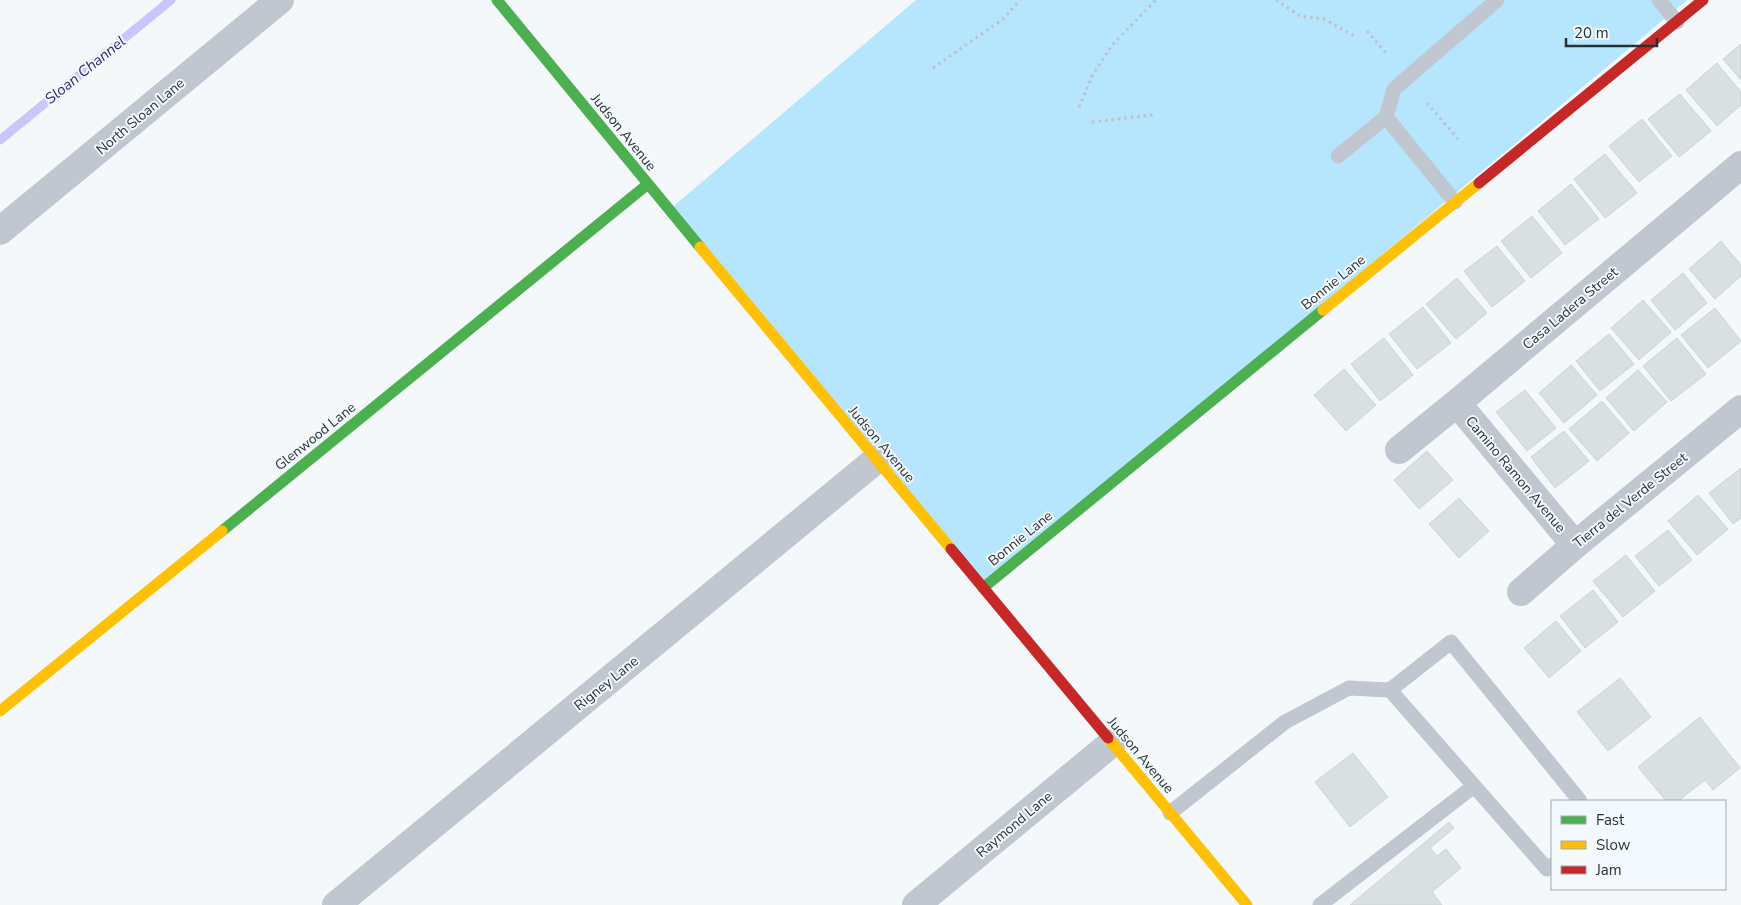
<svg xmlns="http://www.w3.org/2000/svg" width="1741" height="905" viewBox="0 0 1741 905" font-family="'Nunito Sans',sans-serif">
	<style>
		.green { fill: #b6e6fd }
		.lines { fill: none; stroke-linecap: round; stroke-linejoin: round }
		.stream { stroke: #cac6fb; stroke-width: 9 }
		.building { fill: #d8e0e2; stroke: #ccd4d6 }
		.path { stroke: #bdc2c8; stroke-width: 3; stroke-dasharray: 2.5 4; stroke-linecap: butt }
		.lane { stroke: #c0c7d0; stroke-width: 15 }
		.street { stroke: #c0c7d0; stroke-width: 28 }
		.fast { stroke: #4caf50; stroke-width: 11 }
		.slow { stroke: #ffc107; stroke-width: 11 }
		.jam { stroke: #c62828; stroke-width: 11 }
		.labels { text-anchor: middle; stroke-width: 4; stroke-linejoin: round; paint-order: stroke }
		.street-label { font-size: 14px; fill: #263238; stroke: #f3f9fc }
		.water-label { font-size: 15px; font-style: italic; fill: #331c71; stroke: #f3f9fc }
	</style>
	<rect width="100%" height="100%" fill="#f5f8fa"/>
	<path class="green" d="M 916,0 L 1687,0 L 983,588 L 669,210 Z"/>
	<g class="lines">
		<path class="stream" d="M 0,140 L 171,0"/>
	</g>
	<path class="building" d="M 1741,44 L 1741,80 L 1723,59 Z
		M 1717,63 L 1741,92 L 1741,105 L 1717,126 L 1686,90 Z
		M 1680,94 L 1711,131 L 1679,157 L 1648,119 Z
		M 1642,119 L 1672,156 L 1639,182 L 1609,146 Z
		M 1605,154 L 1637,193 L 1605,218 L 1574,179 Z
		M 1571,184 L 1599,219 L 1565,245 L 1538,211 Z
		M 1532,216 L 1562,253 L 1531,278 L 1501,241 Z
		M 1721,241 L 1741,265 L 1741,276 L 1715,299 L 1689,269 Z
		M 1497,246 L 1525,281 L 1492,307 L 1464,271 Z
		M 1683,273 L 1707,303 L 1675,330 L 1651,300 Z
		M 1457,278 L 1487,313 L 1456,339 L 1426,304 Z
		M 1643,300 L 1671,332 L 1639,360 L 1611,328 Z
		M 1423,307 L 1451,343 L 1417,369 L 1389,334 Z
		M 1715,308 L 1741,341 L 1708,368 L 1681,335 Z
		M 1609,334 L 1634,364 L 1600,391 L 1576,361 Z
		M 1384,338 L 1413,375 L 1380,401 L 1351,364 Z
		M 1677,338 L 1706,374 L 1671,401 L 1643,366 Z
		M 1571,365 L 1597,395 L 1564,423 L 1539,393 Z
		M 1344,369 L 1376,405 L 1346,431 L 1314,395 Z
		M 1638,370 L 1667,402 L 1634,431 L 1606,398 Z
		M 1525,390 L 1556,428 L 1527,451 L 1496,412 Z
		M 1602,401 L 1629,433 L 1597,461 L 1569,429 Z
		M 1564,431 L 1589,461 L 1555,488 L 1531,457 Z
		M 1427,451 L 1453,480 L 1419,509 L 1394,480 Z
		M 1741,468 L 1741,518 L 1733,524 L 1709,493 Z
		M 1698,495 L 1728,529 L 1697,555 L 1668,521 Z
		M 1459,498 L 1489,531 L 1459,558 L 1429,524 Z
		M 1668,530 L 1692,560 L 1659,586 L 1635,556 Z
		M 1626,555 L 1655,591 L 1623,617 L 1593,581 Z
		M 1593,590 L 1618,622 L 1585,648 L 1560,616 Z
		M 1556,621 L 1581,651 L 1549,678 L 1524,648 Z
		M 1620,678 L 1651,717 L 1608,751 L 1577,712 Z
		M 1700,717 L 1740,768 L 1713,790 L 1705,780 L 1678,801 L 1666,801 L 1638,767 Z
		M 1353,753 L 1388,797 L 1350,827 L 1315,782 Z
		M 1449,822 L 1454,828 L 1430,848 L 1437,856 L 1446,849 L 1461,868 L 1432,892 L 1442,905 L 1350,905 Z"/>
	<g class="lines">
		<path class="path" d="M 1276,0 L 1300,16 L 1324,19 L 1354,36
			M 1367,31 L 1386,53
			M 933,68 L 1003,19 L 1020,0
			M 1427,103 L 1459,140
			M 1079,107 L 1093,74 L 1112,45 L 1156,0
			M 1092,122 L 1153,115"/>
		<path class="lane" d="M 1659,0 L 1677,22
			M 1386,117 L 1394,89 L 1497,0
			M 1338,156 L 1386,117 L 1455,202
			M 1170,813 L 1285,722 L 1349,688 L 1390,690
			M 1552,865 L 1547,869 L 1390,690 L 1451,642 L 1580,801
			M 1320,905 L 1474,786"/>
		<path class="street" d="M 0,231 L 280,0
			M 1457,403 L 1575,545
			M 1399,450 L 1457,403 L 1741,165
			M 1521,592 L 1575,545 L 1741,409
			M 336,905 L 876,460
			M 916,905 L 1112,743"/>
		<path class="fast" d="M 497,0 L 700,247
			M 222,531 L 648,184
			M 983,588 L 1323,310"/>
		<path class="slow" d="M 700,247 L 951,549
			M 1323,310 L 1479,183
			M 0,711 L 222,531
			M 1108,738 L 1247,905"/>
		<path class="jam" d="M 1479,183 L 1703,0
			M 951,549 L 1108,738"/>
	</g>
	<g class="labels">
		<g class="street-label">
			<text transform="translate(140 116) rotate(-40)" y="5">North Sloan Lane</text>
			<text transform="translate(624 132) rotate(51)" y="5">Judson Avenue</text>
			<text transform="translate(1333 282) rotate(-39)" y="5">Bonnie Lane</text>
			<text transform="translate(1570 308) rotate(-40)" y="5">Casa Ladera Street</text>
			<text transform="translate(315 436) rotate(-39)" y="5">Glenwood Lane</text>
			<text transform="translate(882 444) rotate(50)" y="5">Judson Avenue</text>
			<text transform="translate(1516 474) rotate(50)" y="5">Camino Ramon Avenue</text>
			<text transform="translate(1630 500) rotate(-39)" y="5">Tierra del Verde Street</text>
			<text transform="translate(1020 538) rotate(-39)" y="5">Bonnie Lane</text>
			<text transform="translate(606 683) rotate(-39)" y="5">Rigney Lane</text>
			<text transform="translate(1141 755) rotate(50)" y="5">Judson Avenue</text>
			<text transform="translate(1014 824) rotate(-40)" y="5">Raymond Lane</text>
		</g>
		<g class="water-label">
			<text transform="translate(85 70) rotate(-39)" y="5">Sloan Channel</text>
		</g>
	</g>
	<rect x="1551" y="800" width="175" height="90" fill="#f3f9fc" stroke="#a1a9ae"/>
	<rect x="1561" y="816" width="25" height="8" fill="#4caf50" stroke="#a1a9ae"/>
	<text x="1596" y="825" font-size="15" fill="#263238">Fast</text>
	<rect x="1561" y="841" width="25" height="8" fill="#ffc107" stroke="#a1a9ae"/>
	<text x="1596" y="850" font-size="15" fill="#263238">Slow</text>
	<rect x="1561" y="866" width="25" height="8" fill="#c62828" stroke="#a1a9ae"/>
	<text x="1596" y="875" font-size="15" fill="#263238">Jam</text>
	<path d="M1566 38v8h91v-8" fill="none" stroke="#263238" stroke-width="2.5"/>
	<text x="1574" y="38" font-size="15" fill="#263238" stroke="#f3f9fc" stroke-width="4" paint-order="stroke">20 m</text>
</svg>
